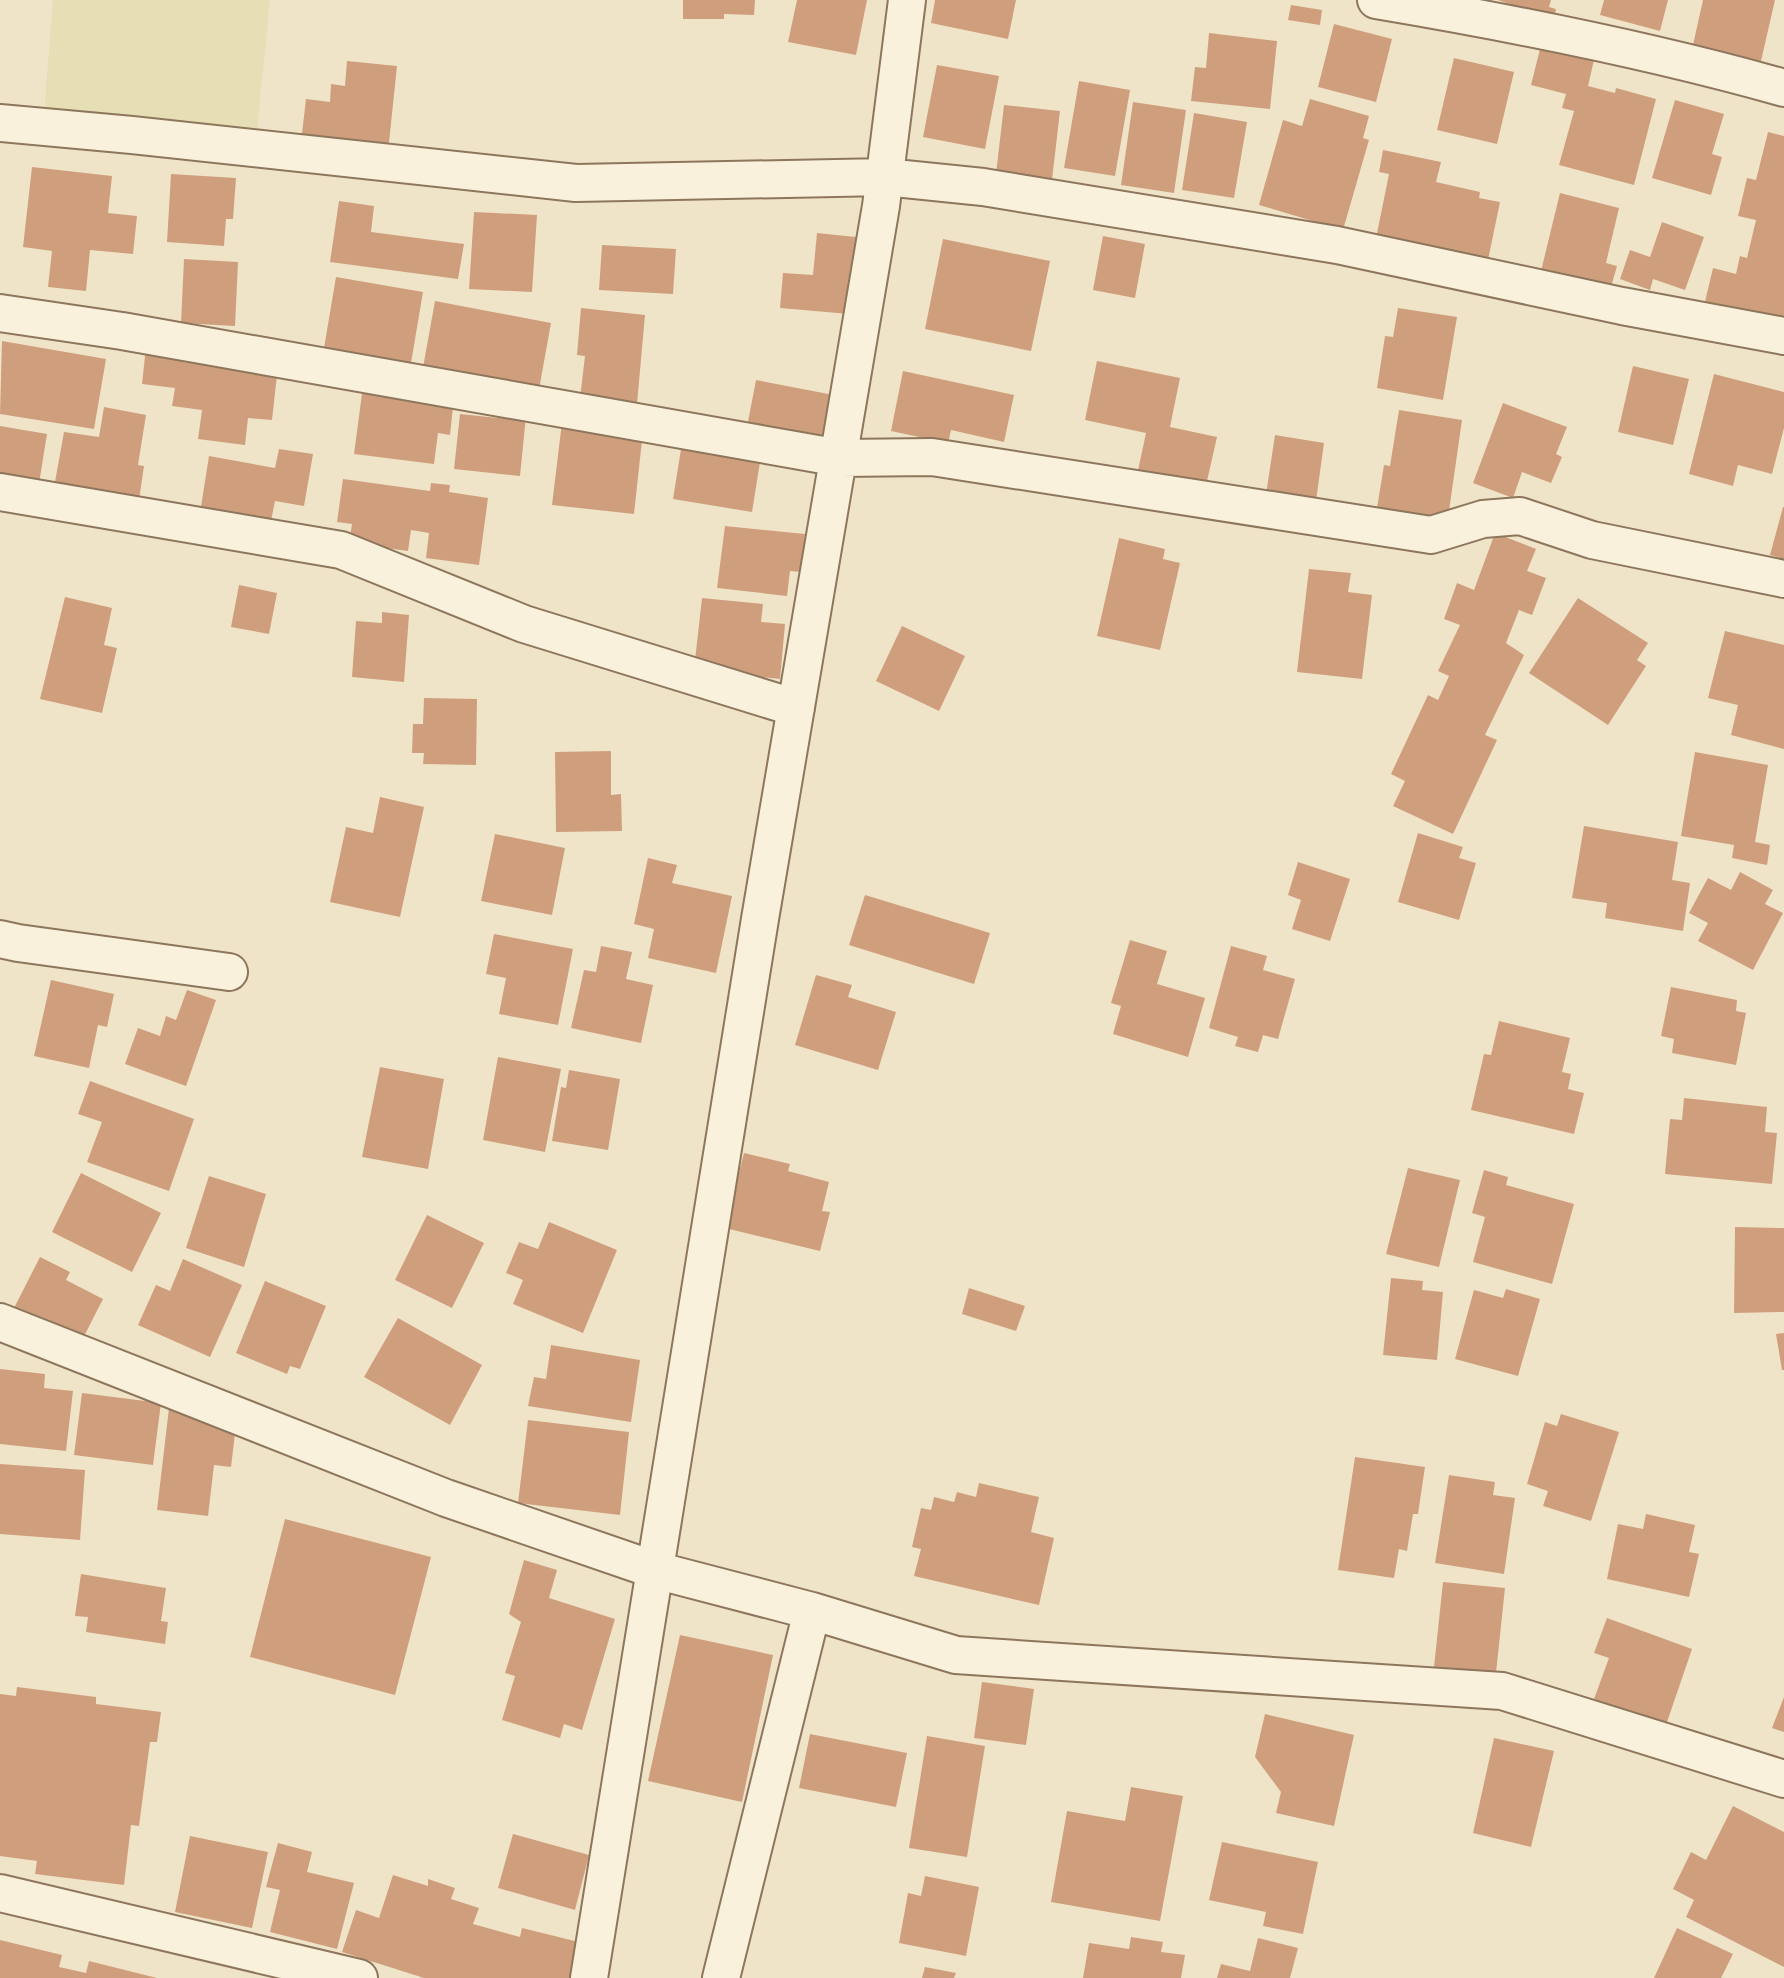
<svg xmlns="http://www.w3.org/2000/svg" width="1784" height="1978" viewBox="0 0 1784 1978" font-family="Lora,serif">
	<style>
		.farmland { fill: #e6deb5 }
		.building { fill: #cf9f7d }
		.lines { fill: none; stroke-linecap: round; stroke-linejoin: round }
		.minor-casing { stroke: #8d765c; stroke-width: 40 }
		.minor { stroke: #faf1dc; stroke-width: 36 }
	</style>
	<rect width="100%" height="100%" fill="#f0e4c8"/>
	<path class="farmland" d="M 53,0 L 270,0 L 257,130 L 44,114 Z"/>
	<path class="building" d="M 683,0 L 755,0 L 754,15 L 724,14 L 724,19 L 683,19 Z
		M 797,0 L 867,0 L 856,55 L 788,42 Z
		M 935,0 L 1016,0 L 1008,39 L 931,23 Z
		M 1498,0 L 1551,0 L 1549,7 L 1556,9 L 1553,25 L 1513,16 L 1515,6 Z
		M 1604,0 L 1668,0 L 1660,31 L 1600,15 Z
		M 1703,0 L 1775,0 L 1761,61 L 1693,45 Z
		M 1291,5 L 1322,10 L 1320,25 L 1288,20 Z
		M 1334,24 L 1392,39 L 1376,102 L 1318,87 Z
		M 1209,33 L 1277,41 L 1270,109 L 1191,101 L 1195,67 L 1206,68 Z
		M 1541,45 L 1594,60 L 1588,86 L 1615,93 L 1616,88 L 1656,99 L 1634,185 L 1559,165 L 1574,111 L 1562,108 L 1566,94 L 1531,85 Z
		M 1454,58 L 1514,72 L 1497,144 L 1437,130 Z
		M 347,61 L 397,66 L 388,152 L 301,142 L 306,99 L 330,102 L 331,84 L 345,86 Z
		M 937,65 L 999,76 L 985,149 L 923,137 Z
		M 1079,81 L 1130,90 L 1115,176 L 1064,168 Z
		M 1310,99 L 1369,116 L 1363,138 L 1369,140 L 1343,230 L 1259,205 L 1283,120 L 1302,126 Z
		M 1675,100 L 1724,114 L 1712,154 L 1722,157 L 1711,195 L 1652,178 Z
		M 1133,102 L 1186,110 L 1174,193 L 1121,185 Z
		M 1004,105 L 1060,111 L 1052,180 L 996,174 Z
		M 1194,113 L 1247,122 L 1234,198 L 1182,190 Z
		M 1768,132 L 1784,136 L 1784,325 L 1704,306 L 1713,268 L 1736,274 L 1740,256 L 1747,258 L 1756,220 L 1738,216 L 1747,178 L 1756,180 Z
		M 1383,150 L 1441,162 L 1436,182 L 1480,192 L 1479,198 L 1500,202 L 1488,260 L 1376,238 L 1389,174 L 1379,172 Z
		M 32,167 L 112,176 L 108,213 L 137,216 L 133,254 L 90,250 L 86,291 L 48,287 L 52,251 L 23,247 Z
		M 171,174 L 236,178 L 233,219 L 226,219 L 224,246 L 167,242 Z
		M 1560,193 L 1619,208 L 1606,263 L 1617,266 L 1611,287 L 1541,271 Z
		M 339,201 L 374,206 L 371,232 L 464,244 L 458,279 L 330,262 Z
		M 474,212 L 537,215 L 532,292 L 469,289 Z
		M 1662,222 L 1704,237 L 1685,290 L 1653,279 L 1650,290 L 1620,279 L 1630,250 L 1650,257 Z
		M 817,233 L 856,237 L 849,314 L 780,308 L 783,273 L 813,275 Z
		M 1103,236 L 1145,244 L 1135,298 L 1093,290 Z
		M 943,239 L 1050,261 L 1031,351 L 925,329 Z
		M 602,245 L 676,249 L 673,294 L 599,290 Z
		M 184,259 L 238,262 L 235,326 L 181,323 Z
		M 336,277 L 423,292 L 410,369 L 323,354 Z
		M 435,301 L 551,323 L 538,395 L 422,373 Z
		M 581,308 L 645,315 L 637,404 L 580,398 L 585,356 L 577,355 Z
		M 1398,308 L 1457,317 L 1443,400 L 1377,388 L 1385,336 L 1393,337 Z
		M 2,341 L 106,359 L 94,429 L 0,414 Z
		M 146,347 L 184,352 L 183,362 L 277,375 L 272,420 L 248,418 L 245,445 L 198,439 L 202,410 L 172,406 L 175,388 L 142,384 Z
		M 1097,361 L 1180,378 L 1170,427 L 1217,437 L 1205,490 L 1137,475 L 1146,433 L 1085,420 Z
		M 1633,366 L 1689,379 L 1673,445 L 1618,432 Z
		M 903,371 L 1014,395 L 1004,442 L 951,430 L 946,452 L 922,447 L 924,438 L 891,431 Z
		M 1714,374 L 1784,392 L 1784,428 L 1772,474 L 1738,465 L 1733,486 L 1689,474 Z
		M 756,380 L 844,397 L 835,449 L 746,432 Z
		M 363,386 L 454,397 L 450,435 L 438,433 L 434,464 L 354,454 Z
		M 1503,403 L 1567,427 L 1556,454 L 1562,457 L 1551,483 L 1522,472 L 1513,498 L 1473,483 Z
		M 104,407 L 146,415 L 138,465 L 144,466 L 138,507 L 53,493 L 64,432 L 99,437 Z
		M 1399,410 L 1462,420 L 1448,518 L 1377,508 L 1384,465 L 1390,466 Z
		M 498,413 L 526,416 L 520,476 L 454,469 L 460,414 L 498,418 Z
		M 562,422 L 643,431 L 634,514 L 552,505 Z
		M 0,426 L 47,434 L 38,490 L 0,483 Z
		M 1275,435 L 1324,443 L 1315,508 L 1265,501 Z
		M 682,443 L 761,456 L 752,512 L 673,499 Z
		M 279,449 L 313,454 L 304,506 L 275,501 L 270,526 L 200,513 L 209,456 L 275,468 Z
		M 343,479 L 430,491 L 431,483 L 450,485 L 449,492 L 488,498 L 479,565 L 426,558 L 429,533 L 411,530 L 408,551 L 349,543 L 352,524 L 337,522 Z
		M 1783,507 L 1784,507 L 1784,559 L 1770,555 Z
		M 725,526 L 805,534 L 801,572 L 790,571 L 787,596 L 717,588 Z
		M 1495,533 L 1536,549 L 1527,571 L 1546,578 L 1532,615 L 1519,610 L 1506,643 L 1524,655 L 1485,735 L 1497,740 L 1453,834 L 1393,806 L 1405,781 L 1391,774 L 1428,695 L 1438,700 L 1449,676 L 1438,671 L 1460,625 L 1444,619 L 1457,583 L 1474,590 Z
		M 1119,538 L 1165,549 L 1163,559 L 1180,563 L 1160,650 L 1097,636 Z
		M 1309,569 L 1351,573 L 1348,592 L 1372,595 L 1362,679 L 1297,672 Z
		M 239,585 L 277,593 L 269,634 L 231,627 Z
		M 65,597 L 112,608 L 104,645 L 117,648 L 102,713 L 40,699 Z
		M 702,598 L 763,604 L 761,622 L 785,624 L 780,679 L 694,669 Z
		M 1578,598 L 1648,643 L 1637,660 L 1646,666 L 1608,725 L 1529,673 Z
		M 382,612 L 409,615 L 404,682 L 352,677 L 356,621 L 382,623 Z
		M 902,626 L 965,656 L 939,711 L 876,681 Z
		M 1725,631 L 1784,645 L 1784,749 L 1731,735 L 1738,705 L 1708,698 Z
		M 424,698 L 477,699 L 476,765 L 423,764 L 424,753 L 412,753 L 413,724 L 423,724 Z
		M 611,751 L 611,795 L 621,794 L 622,831 L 556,832 L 555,752 Z
		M 1695,752 L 1768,765 L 1755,842 L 1770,845 L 1767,865 L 1732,858 L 1734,845 L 1681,836 Z
		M 380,797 L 424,807 L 400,917 L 330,902 L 346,827 L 373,833 Z
		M 1584,826 L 1678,842 L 1672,880 L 1690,883 L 1683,931 L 1605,918 L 1607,903 L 1572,898 Z
		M 1418,833 L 1463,847 L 1459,858 L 1476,863 L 1459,920 L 1398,902 Z
		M 495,834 L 565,848 L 552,915 L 481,901 Z
		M 648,858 L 677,865 L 672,883 L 732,896 L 716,973 L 648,958 L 654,929 L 634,924 Z
		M 1298,862 L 1350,879 L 1330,941 L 1292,929 L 1301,900 L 1288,895 Z
		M 1740,872 L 1773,890 L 1765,904 L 1783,913 L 1753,970 L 1698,941 L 1708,923 L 1689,913 L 1708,878 L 1731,890 Z
		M 865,895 L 990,933 L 974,984 L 849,945 Z
		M 494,934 L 573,949 L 558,1025 L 499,1014 L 506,978 L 486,974 Z
		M 1130,940 L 1167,951 L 1157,984 L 1205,998 L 1188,1057 L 1113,1034 L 1121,1006 L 1111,1003 Z
		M 601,946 L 632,952 L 626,979 L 653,985 L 641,1043 L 571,1028 L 584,970 L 596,972 Z
		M 1231,946 L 1267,956 L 1263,970 L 1295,979 L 1278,1039 L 1263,1035 L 1258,1052 L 1235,1046 L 1238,1037 L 1209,1028 Z
		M 816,975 L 852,985 L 848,997 L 896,1012 L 878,1070 L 795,1045 Z
		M 51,980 L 114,994 L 107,1027 L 98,1025 L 89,1068 L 34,1056 Z
		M 1671,987 L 1737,1000 L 1736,1011 L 1746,1013 L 1736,1065 L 1672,1053 L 1674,1039 L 1661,1036 Z
		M 187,990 L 216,1000 L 186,1086 L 125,1064 L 138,1028 L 160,1036 L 166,1016 L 176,1020 Z
		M 1499,1021 L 1570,1038 L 1562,1072 L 1571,1074 L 1568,1089 L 1584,1093 L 1574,1134 L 1471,1110 L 1484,1054 L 1491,1055 Z
		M 498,1057 L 561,1069 L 545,1152 L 483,1140 Z
		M 380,1067 L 444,1079 L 428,1169 L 362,1157 Z
		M 569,1070 L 620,1079 L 608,1150 L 552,1141 L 561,1087 L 566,1088 Z
		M 90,1081 L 194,1119 L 169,1191 L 87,1162 L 102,1122 L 78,1114 Z
		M 1684,1098 L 1767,1107 L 1765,1132 L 1777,1133 L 1772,1184 L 1665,1174 L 1670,1119 L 1682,1120 Z
		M 744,1153 L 790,1164 L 788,1171 L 829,1182 L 822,1211 L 830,1212 L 820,1251 L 725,1228 Z
		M 1408,1168 L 1460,1180 L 1439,1267 L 1386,1254 Z
		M 1484,1170 L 1508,1177 L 1506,1185 L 1574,1204 L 1552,1284 L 1473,1262 L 1485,1217 L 1472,1213 Z
		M 81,1173 L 161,1213 L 132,1272 L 52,1232 Z
		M 209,1176 L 266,1194 L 244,1267 L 186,1248 Z
		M 427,1215 L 484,1243 L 452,1308 L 395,1280 Z
		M 549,1222 L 617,1250 L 583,1333 L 513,1304 L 523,1280 L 506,1273 L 519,1242 L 538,1249 Z
		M 1735,1227 L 1784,1228 L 1784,1312 L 1734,1313 Z
		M 40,1257 L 70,1272 L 66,1280 L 103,1299 L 79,1346 L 12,1312 Z
		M 183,1259 L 242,1285 L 210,1357 L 138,1325 L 156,1285 L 170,1291 Z
		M 1391,1278 L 1423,1281 L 1422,1290 L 1443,1292 L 1437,1360 L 1383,1355 Z
		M 265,1281 L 326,1306 L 300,1369 L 290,1366 L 287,1374 L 236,1353 Z
		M 969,1288 L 1025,1306 L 1016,1331 L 962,1314 Z
		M 1506,1289 L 1540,1299 L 1518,1376 L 1455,1359 L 1474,1290 L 1503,1298 Z
		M 398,1318 L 482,1365 L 450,1425 L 364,1377 Z
		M 1784,1333 L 1784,1370 L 1782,1370 L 1776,1334 Z
		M 551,1345 L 640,1360 L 631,1422 L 528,1406 L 534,1377 L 546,1379 Z
		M 0,1369 L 45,1374 L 44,1388 L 73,1391 L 66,1451 L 0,1444 Z
		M 82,1393 L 161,1403 L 153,1465 L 74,1455 Z
		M 169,1408 L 198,1412 L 196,1421 L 236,1425 L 231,1467 L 214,1465 L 208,1516 L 157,1510 Z
		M 1561,1414 L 1619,1432 L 1591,1521 L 1543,1506 L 1548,1491 L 1527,1484 L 1545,1422 L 1557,1426 Z
		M 528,1420 L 629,1432 L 620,1515 L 518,1503 Z
		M 1355,1457 L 1425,1467 L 1418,1514 L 1413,1514 L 1407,1551 L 1399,1549 L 1394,1578 L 1338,1570 Z
		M 0,1464 L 85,1470 L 80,1540 L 0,1534 Z
		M 1449,1475 L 1495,1482 L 1493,1495 L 1515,1498 L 1504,1574 L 1435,1563 Z
		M 979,1483 L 1039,1497 L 1031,1532 L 1054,1538 L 1039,1605 L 914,1576 L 921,1549 L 912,1547 L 921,1508 L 931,1510 L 934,1497 L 954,1502 L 957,1492 L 976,1497 Z
		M 1646,1514 L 1695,1525 L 1689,1552 L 1699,1554 L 1689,1597 L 1607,1579 L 1618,1524 L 1643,1529 Z
		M 285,1519 L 431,1557 L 395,1695 L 250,1657 Z
		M 524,1560 L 557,1570 L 549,1598 L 615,1619 L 582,1730 L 564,1724 L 560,1738 L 502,1720 L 515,1676 L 505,1673 L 521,1622 L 509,1614 Z
		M 81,1574 L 166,1588 L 161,1621 L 168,1622 L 165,1644 L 86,1632 L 88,1617 L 75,1616 Z
		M 1443,1582 L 1505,1588 L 1496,1673 L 1434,1667 Z
		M 1607,1618 L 1692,1649 L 1666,1725 L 1594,1699 L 1609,1658 L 1594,1653 Z
		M 680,1635 L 773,1655 L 742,1802 L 648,1781 Z
		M 982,1682 L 1034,1689 L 1026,1745 L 974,1738 Z
		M 17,1687 L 96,1697 L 96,1704 L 161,1712 L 157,1742 L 150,1742 L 139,1826 L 131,1825 L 124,1885 L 35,1874 L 37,1861 L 0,1856 L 0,1694 L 16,1696 Z
		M 1784,1697 L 1784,1732 L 1772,1728 Z
		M 1265,1714 L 1354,1735 L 1334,1826 L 1276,1813 L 1281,1792 L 1255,1757 Z
		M 810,1734 L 907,1753 L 896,1807 L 799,1788 Z
		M 927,1736 L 985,1746 L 967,1857 L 909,1848 Z
		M 1494,1738 L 1554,1751 L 1531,1847 L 1473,1833 Z
		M 1131,1787 L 1183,1796 L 1160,1921 L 1051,1902 L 1067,1811 L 1125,1821 Z
		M 1733,1806 L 1784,1832 L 1784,1967 L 1686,1917 L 1694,1900 L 1673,1889 L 1691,1852 L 1706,1860 Z
		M 513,1834 L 589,1855 L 575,1910 L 498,1888 Z
		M 190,1836 L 268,1852 L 252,1928 L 175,1912 Z
		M 1222,1842 L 1318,1862 L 1303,1934 L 1263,1926 L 1266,1912 L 1209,1900 Z
		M 278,1843 L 312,1852 L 307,1872 L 354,1883 L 337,1949 L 270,1932 L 280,1890 L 266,1887 Z
		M 393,1875 L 428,1886 L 428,1879 L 455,1888 L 451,1899 L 479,1908 L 473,1924 L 520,1937 L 522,1928 L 583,1943 L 575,1978 L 424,1978 L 342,1952 L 356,1910 L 379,1918 Z
		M 925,1876 L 979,1887 L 966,1956 L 899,1943 L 908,1893 L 921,1896 Z
		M 1677,1928 L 1733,1954 L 1721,1978 L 1654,1978 Z
		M 1131,1937 L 1163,1942 L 1161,1952 L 1185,1955 L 1181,1978 L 1083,1978 L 1089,1943 L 1129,1949 Z
		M 1258,1938 L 1298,1948 L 1290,1978 L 1217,1978 L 1221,1964 L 1250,1971 Z
		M 0,1940 L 62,1955 L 59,1967 L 86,1973 L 89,1961 L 157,1978 L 0,1978 Z
		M 925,1967 L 956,1973 L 954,1978 L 922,1978 Z"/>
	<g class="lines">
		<g class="minor-casing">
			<path id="minor" d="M 1376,0 C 1513,23 1650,50 1784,88
				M 0,123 L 132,135 L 576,183 L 885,177 L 983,187 L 1337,245 L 1622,306 L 1784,336
				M 0,313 L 122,331 L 840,458 L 932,457 L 1431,535 L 1483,519 L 1520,516 L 1592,540 L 1784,579
				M 0,492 L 341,550 L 524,624 L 796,708
				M 0,939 L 18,943 L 229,972
				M 0,1322 L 446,1498 L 655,1570 L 812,1611 L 956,1655 L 1502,1691 L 1784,1779
				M 0,1893 L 359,1978
				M 589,1978 L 760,919 L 881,206 L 907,0
				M 721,1978 L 812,1611"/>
		</g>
		<use href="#minor" class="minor"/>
	</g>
</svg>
